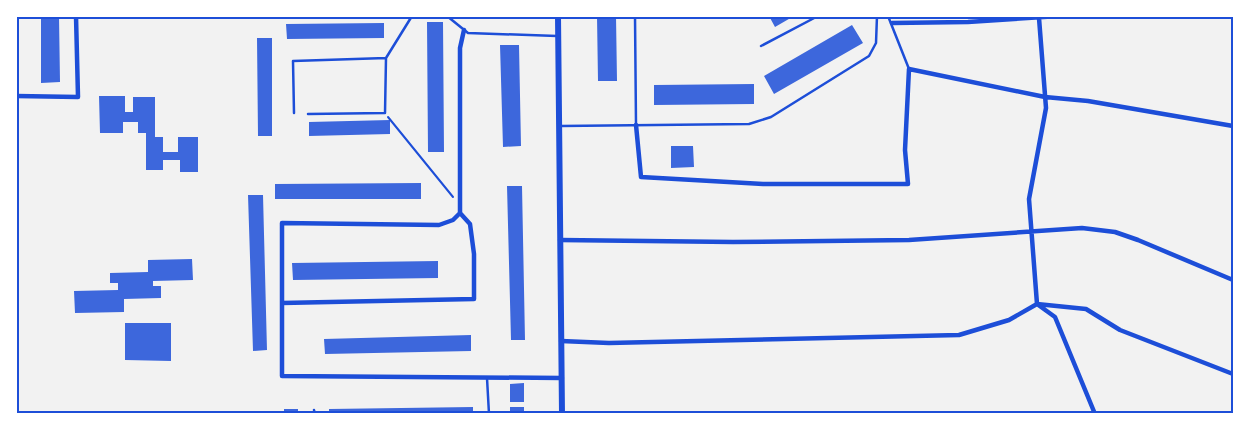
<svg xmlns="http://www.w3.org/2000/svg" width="1249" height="430" viewBox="0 0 1249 430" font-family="'Source Sans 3',sans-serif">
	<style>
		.building { fill: #3d67dc }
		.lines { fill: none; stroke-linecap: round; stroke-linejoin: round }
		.path { stroke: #1d4ed8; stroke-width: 2 }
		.service { stroke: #1d4ed8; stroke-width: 2.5 }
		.minor { stroke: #1d4ed8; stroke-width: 4.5 }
		.secondary { stroke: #1d4ed8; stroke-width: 6 }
		.neatline { fill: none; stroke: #1d4ed8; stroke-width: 2 }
	</style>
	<rect width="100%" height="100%" fill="#f2f2f2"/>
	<path class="building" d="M 41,16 L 59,16 L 60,82 L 41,83 Z
		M 597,16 L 616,16 L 617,81 L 598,81 Z
		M 769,16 L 794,16 L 775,27 Z
		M 427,22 L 443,22 L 444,152 L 428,152 Z
		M 384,23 L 384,38 L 287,39 L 286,24 Z
		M 852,25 L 863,43 L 774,94 L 764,76 Z
		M 257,38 L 272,38 L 272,136 L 258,136 Z
		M 500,45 L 519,45 L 521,146 L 503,147 Z
		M 754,84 L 754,104 L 654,105 L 654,85 Z
		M 99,96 L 125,96 L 125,112 L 133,112 L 133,97 L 155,97 L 155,137 L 163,137 L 163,152 L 178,152 L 178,137 L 198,137 L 198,172 L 180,172 L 180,160 L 163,160 L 163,170 L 146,170 L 146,133 L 138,133 L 138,122 L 123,122 L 123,133 L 100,133 Z
		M 390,120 L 390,134 L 309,136 L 309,122 Z
		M 671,146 L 693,146 L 694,167 L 671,168 Z
		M 421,183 L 421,199 L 275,199 L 275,184 Z
		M 507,186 L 522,186 L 525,340 L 511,340 Z
		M 248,195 L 263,195 L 267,350 L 253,351 Z
		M 192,259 L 193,280 L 153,281 L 153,286 L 161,286 L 161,298 L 124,299 L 124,312 L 75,313 L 74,291 L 118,290 L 118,283 L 110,283 L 110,273 L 148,272 L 148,260 Z
		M 438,261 L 438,278 L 293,280 L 292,263 Z
		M 125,323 L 171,323 L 171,361 L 125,360 Z
		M 471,335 L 471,351 L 325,354 L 324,339 Z
		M 524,383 L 524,402 L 510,402 L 510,384 Z
		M 473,407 L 473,414 L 329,414 L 329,409 Z
		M 510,407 L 524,407 L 524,414 L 510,414 Z
		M 284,409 L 298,409 L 298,414 L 284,414 Z"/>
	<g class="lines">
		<path class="path" d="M 388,117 L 453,197"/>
		<path class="service" d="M 447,16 L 468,33 L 557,36
			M 635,16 L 636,125
			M 888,16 L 909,69
			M 761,46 L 818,16
			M 294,113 L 293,61 L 386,58
			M 308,114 L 385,113 L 386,58 L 412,16
			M 561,126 L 749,124 L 771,117 L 869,56 L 876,43 L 877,16
			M 487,378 L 489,414
			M 314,410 L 315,414"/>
		<path class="minor" d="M 1039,18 L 1046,108 L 1029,199 L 1037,304 L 1055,317 L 1095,414
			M 892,23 L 968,22 L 1059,16
			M 464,30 L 460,48 L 460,213 L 453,220 L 439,225 L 282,223 L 282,376 L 562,378
			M 16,96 L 78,97 L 76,16
			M 636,125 L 641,177 L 763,184 L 908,184 L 905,150 L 909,69 L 1045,97 L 1088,101 L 1233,126
			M 560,240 L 733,242 L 909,240 L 1082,228 L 1115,232 L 1138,240 L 1233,280
			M 282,303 L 474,299 L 474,254 L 470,224 L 460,213
			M 561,341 L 609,343 L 959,335 L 1009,320 L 1037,304 L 1086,309 L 1120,330 L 1233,374"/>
		<path class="secondary" d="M 558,16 L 562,414"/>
	</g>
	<rect width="1249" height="430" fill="none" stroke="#ffffff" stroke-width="35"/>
	<rect x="18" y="18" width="1214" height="394" class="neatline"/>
</svg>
